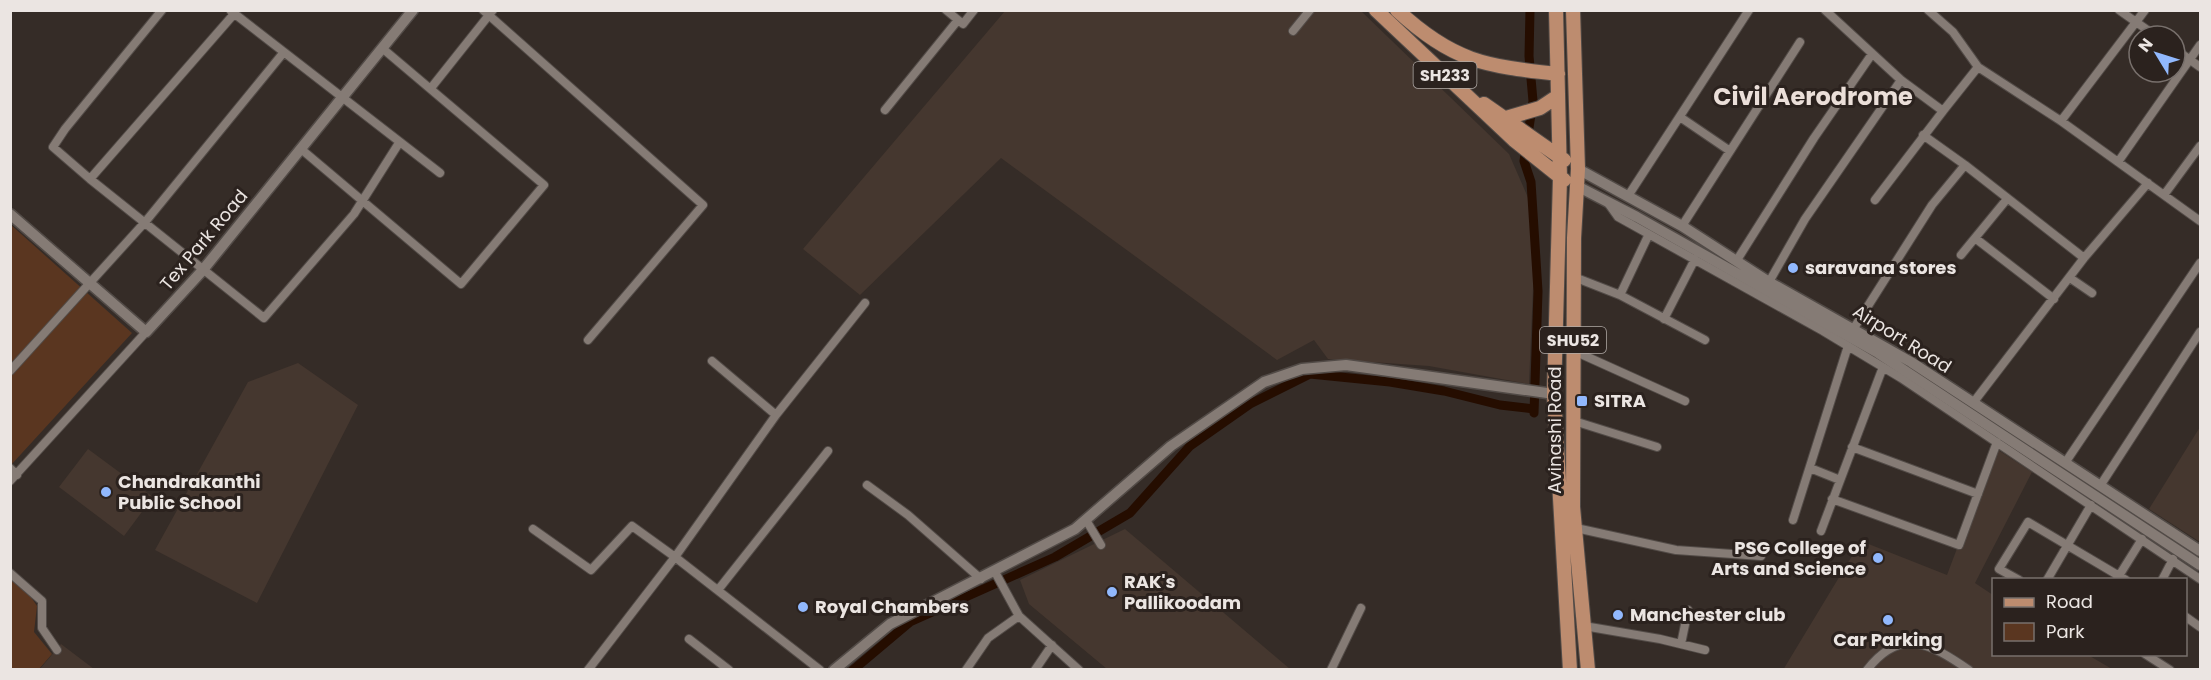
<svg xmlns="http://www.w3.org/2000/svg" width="2211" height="680" viewBox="0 0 2211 680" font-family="Poppins,sans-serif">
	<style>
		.built { fill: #45372f }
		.green { fill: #5a3620 }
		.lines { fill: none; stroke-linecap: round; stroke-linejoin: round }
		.canal { stroke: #250d00; stroke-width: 9 }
		.minor-casing { stroke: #524b47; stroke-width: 10 }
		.tertiary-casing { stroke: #524b47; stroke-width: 13 }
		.primary-casing { stroke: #524b47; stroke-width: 16 }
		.minor { stroke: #857b75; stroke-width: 8 }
		.tertiary { stroke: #857b75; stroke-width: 10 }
		.primary { stroke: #bd8c6f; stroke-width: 14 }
		.poi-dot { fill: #91b8fd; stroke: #2b221e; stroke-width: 2 }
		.labels { text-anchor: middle; stroke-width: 6; stroke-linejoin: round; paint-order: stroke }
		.shield { fill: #2b221e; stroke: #b1aaa7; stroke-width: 1.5 }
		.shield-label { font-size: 16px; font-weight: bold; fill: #ebe5e2 }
		.street-label { font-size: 18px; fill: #ebe5e2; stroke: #2b221e }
		.poi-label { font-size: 18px; font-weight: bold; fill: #ebe5e2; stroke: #2b221e; text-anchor: start }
		.district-label { font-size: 24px; font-weight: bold; fill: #ebdfd9; stroke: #2b221e }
	</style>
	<rect width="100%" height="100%" fill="#352c27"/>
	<path class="built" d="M 1005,11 L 1361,11 L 1509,154 L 1536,216 L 1529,384 L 1429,366 L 1328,359 L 1314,340 L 1277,360 L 1001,158 L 860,295 L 803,249 Z
		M 298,363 L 358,405 L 257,603 L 155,550 L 248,382 Z
		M 2200,427 L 2200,542 L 2149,509 Z
		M 1995,448 L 2032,472 L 1975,583 L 1993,595 L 1994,654 L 2088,655 L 2112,669 L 1783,670 L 1861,541 L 1947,575 Z
		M 88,449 L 153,497 L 124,536 L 59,487 Z
		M 1125,529 L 1290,669 L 1107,669 L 1029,604 L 1020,580 Z
		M 61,644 L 94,669 L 39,670 Z"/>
	<path class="green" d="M 11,225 L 132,333 L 11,465 Z
		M 10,579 L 28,593 L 37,606 L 34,632 L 52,654 L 39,669 L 11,669 Z"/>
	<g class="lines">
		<path class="canal" d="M 1530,10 L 1529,56 L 1533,101 L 1524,161 L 1531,182 L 1538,291 L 1534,413
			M 853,670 L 910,622 L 1055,557 L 1130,513 L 1190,446 L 1250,404 L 1310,374 L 1390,382 L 1444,391 L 1500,405 L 1534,409"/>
		<g class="minor-casing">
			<path id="minor" d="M 162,10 L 65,129 L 53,147 L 90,179 L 234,14
				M 483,10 L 703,205 L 588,340
				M 946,10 L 963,24 L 974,10
				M 1825,10 L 1901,80
				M 1928,10 L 1953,32 L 1978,67
				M 2145,10 L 2136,22 L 2156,36
				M 231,11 L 440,173
				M 1293,31 L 1310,10
				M 2175,49 L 2200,67
				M 431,88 L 493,10
				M 885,110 L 958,20
				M 1680,117 L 1730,151
				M 2061,121 L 2136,22 L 2119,10
				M 1923,135 L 1965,165
				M 301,149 L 461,284 L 544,185 L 382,48
				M 2118,162 L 2200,45
				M 90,179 L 264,318 L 354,214 L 399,143
				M 2164,195 L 2200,146
				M 1628,196 L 1749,10
				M 1875,200 L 1943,111
				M 1608,203 L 1618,217 L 1823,331 L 1901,378 L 2200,579
				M 1682,226 L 1800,42
				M 1975,238 L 2054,299
				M 1961,255 L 2007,199
				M 1737,260 L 1814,138 L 1872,54
				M 1574,277 L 1620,295 L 1705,340
				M 2070,278 L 2092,293
				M 1769,282 L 1805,219 L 1901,80 L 1943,111 L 1978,67 L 2061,121 L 2200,221
				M 1620,295 L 1649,234
				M 1664,319 L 1695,259
				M 1854,328 L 1932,205 L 1965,165 L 2084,258 L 2148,183
				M 1572,350 L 1685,401
				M 712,361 L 776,415 L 675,557 L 820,670
				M 10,371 L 146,221 L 284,52
				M 1973,403 L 2084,258
				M 776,415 L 865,303
				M 1574,421 L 1657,447
				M 1852,447 L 1978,494
				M 2065,463 L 2200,263
				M 10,468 L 17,475
				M 1810,468 L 1840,480
				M 10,481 L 146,332
				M 867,485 L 908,515 L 981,579
				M 2100,486 L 2200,332
				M 1832,499 L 1959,545 L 1997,442
				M 1086,520 L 1101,545
				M 1793,520 L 1848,346
				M 1576,528 L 1676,550 L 1761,556
				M 533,529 L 591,570 L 632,526 L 675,557 L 588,670
				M 1821,531 L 1883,367
				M 995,572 L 1019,616 L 1079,670
				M 10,573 L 42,601 L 42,628 L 57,650
				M 2117,579 L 2142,539
				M 2019,580 L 1999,569 L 2028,522 L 2126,580
				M 2047,580 L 2091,505
				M 2162,580 L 2173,559
				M 718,590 L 828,451
				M 2186,617 L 2200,627
				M 1584,626 L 1660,639 L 1705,650
				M 689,639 L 729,670
				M 1681,644 L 1688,610
				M 2145,654 L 2170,670
				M 966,670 L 988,638 L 1019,616
				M 1035,670 L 1052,645
				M 1331,670 L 1361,608
				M 1867,670 C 1901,626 1931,644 1969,670"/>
		</g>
		<g class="tertiary-casing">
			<path id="tertiary" d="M 1578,169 L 1682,226 L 1769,282 L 1911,362 L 2200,551
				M 1577,186 L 1637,217 L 1878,353 L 2200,565
				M 10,214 L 146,332 L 202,271 L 413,10
				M 834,670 L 890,624 L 1075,529 L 1171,446 L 1264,382 L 1302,369 L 1346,365 L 1554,394"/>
		</g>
		<g class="primary-casing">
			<path id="primary" d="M 1376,10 L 1514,140 L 1564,180
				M 1397,10 C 1453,62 1485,66 1558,74
				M 1556,10 L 1560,178 L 1554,395 L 1570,670
				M 1573,10 L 1578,169 L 1574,238 L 1573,507 L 1588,670
				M 1484,104 L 1564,160
				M 1506,118 L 1540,108 L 1558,96"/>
		</g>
		<use href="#minor" class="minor"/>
		<use href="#tertiary" class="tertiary"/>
		<use href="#primary" class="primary"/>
	</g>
	<g class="poi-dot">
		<circle cx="1793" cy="268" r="6"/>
		<rect x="1576" y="395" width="12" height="12" rx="3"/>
		<circle cx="106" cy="492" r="6"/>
		<circle cx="1878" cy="558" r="6"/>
		<circle cx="1112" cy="592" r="6"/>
		<circle cx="803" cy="607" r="6"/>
		<circle cx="1618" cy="615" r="6"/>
		<circle cx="1888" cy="620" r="6"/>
	</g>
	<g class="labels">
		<g class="shield">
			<rect x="1413.5" y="62" width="63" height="26" rx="4.5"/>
			<rect x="1540" y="327" width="66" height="26" rx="4.5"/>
		</g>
		<g class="shield-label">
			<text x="1445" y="81">SH233</text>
			<text x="1573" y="346">SHU52</text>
		</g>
		<g class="street-label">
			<text transform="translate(204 240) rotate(-50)" y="6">Tex Park Road</text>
			<text transform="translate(1902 339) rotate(32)" y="6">Airport Road</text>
			<text transform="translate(1555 430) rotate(-90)" y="6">Avinashi Road</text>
		</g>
		<g class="poi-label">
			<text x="1805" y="274">saravana stores</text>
			<text x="1594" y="407">SITRA</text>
			<text x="118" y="488">Chandrakanthi<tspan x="118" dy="21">Public School</tspan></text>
			<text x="1866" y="554" text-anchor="end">PSG College of<tspan x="1866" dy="21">Arts and Science</tspan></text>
			<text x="1124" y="588">RAK's<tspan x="1124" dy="21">Pallikoodam</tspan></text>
			<text x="815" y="613">Royal Chambers</text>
			<text x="1630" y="621">Manchester club</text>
			<text x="1888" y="646" text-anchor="middle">Car Parking</text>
		</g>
		<g class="district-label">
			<text x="1813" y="105">Civil Aerodrome</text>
		</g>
	</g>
	<rect width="2211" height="680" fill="none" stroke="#ebe5e2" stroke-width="24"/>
	<rect x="1992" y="578" width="195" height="78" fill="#2b221e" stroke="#78706c" stroke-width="1.5"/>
	<rect x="2004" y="598" width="30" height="9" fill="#bd8c6f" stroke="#78706c" stroke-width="1.5"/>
	<text x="2046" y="608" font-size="18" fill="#ebe5e2">Road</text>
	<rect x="2004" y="623" width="30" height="18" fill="#5a3620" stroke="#78706c" stroke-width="1.5"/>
	<text x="2046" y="638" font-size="18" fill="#ebe5e2">Park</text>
	<g transform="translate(2157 54) rotate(308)"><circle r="28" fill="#2b221e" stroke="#78706c" stroke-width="1.5"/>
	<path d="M0-4.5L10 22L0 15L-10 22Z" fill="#91b8fd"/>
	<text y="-9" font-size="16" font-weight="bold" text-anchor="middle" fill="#ebe5e2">N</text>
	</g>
</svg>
